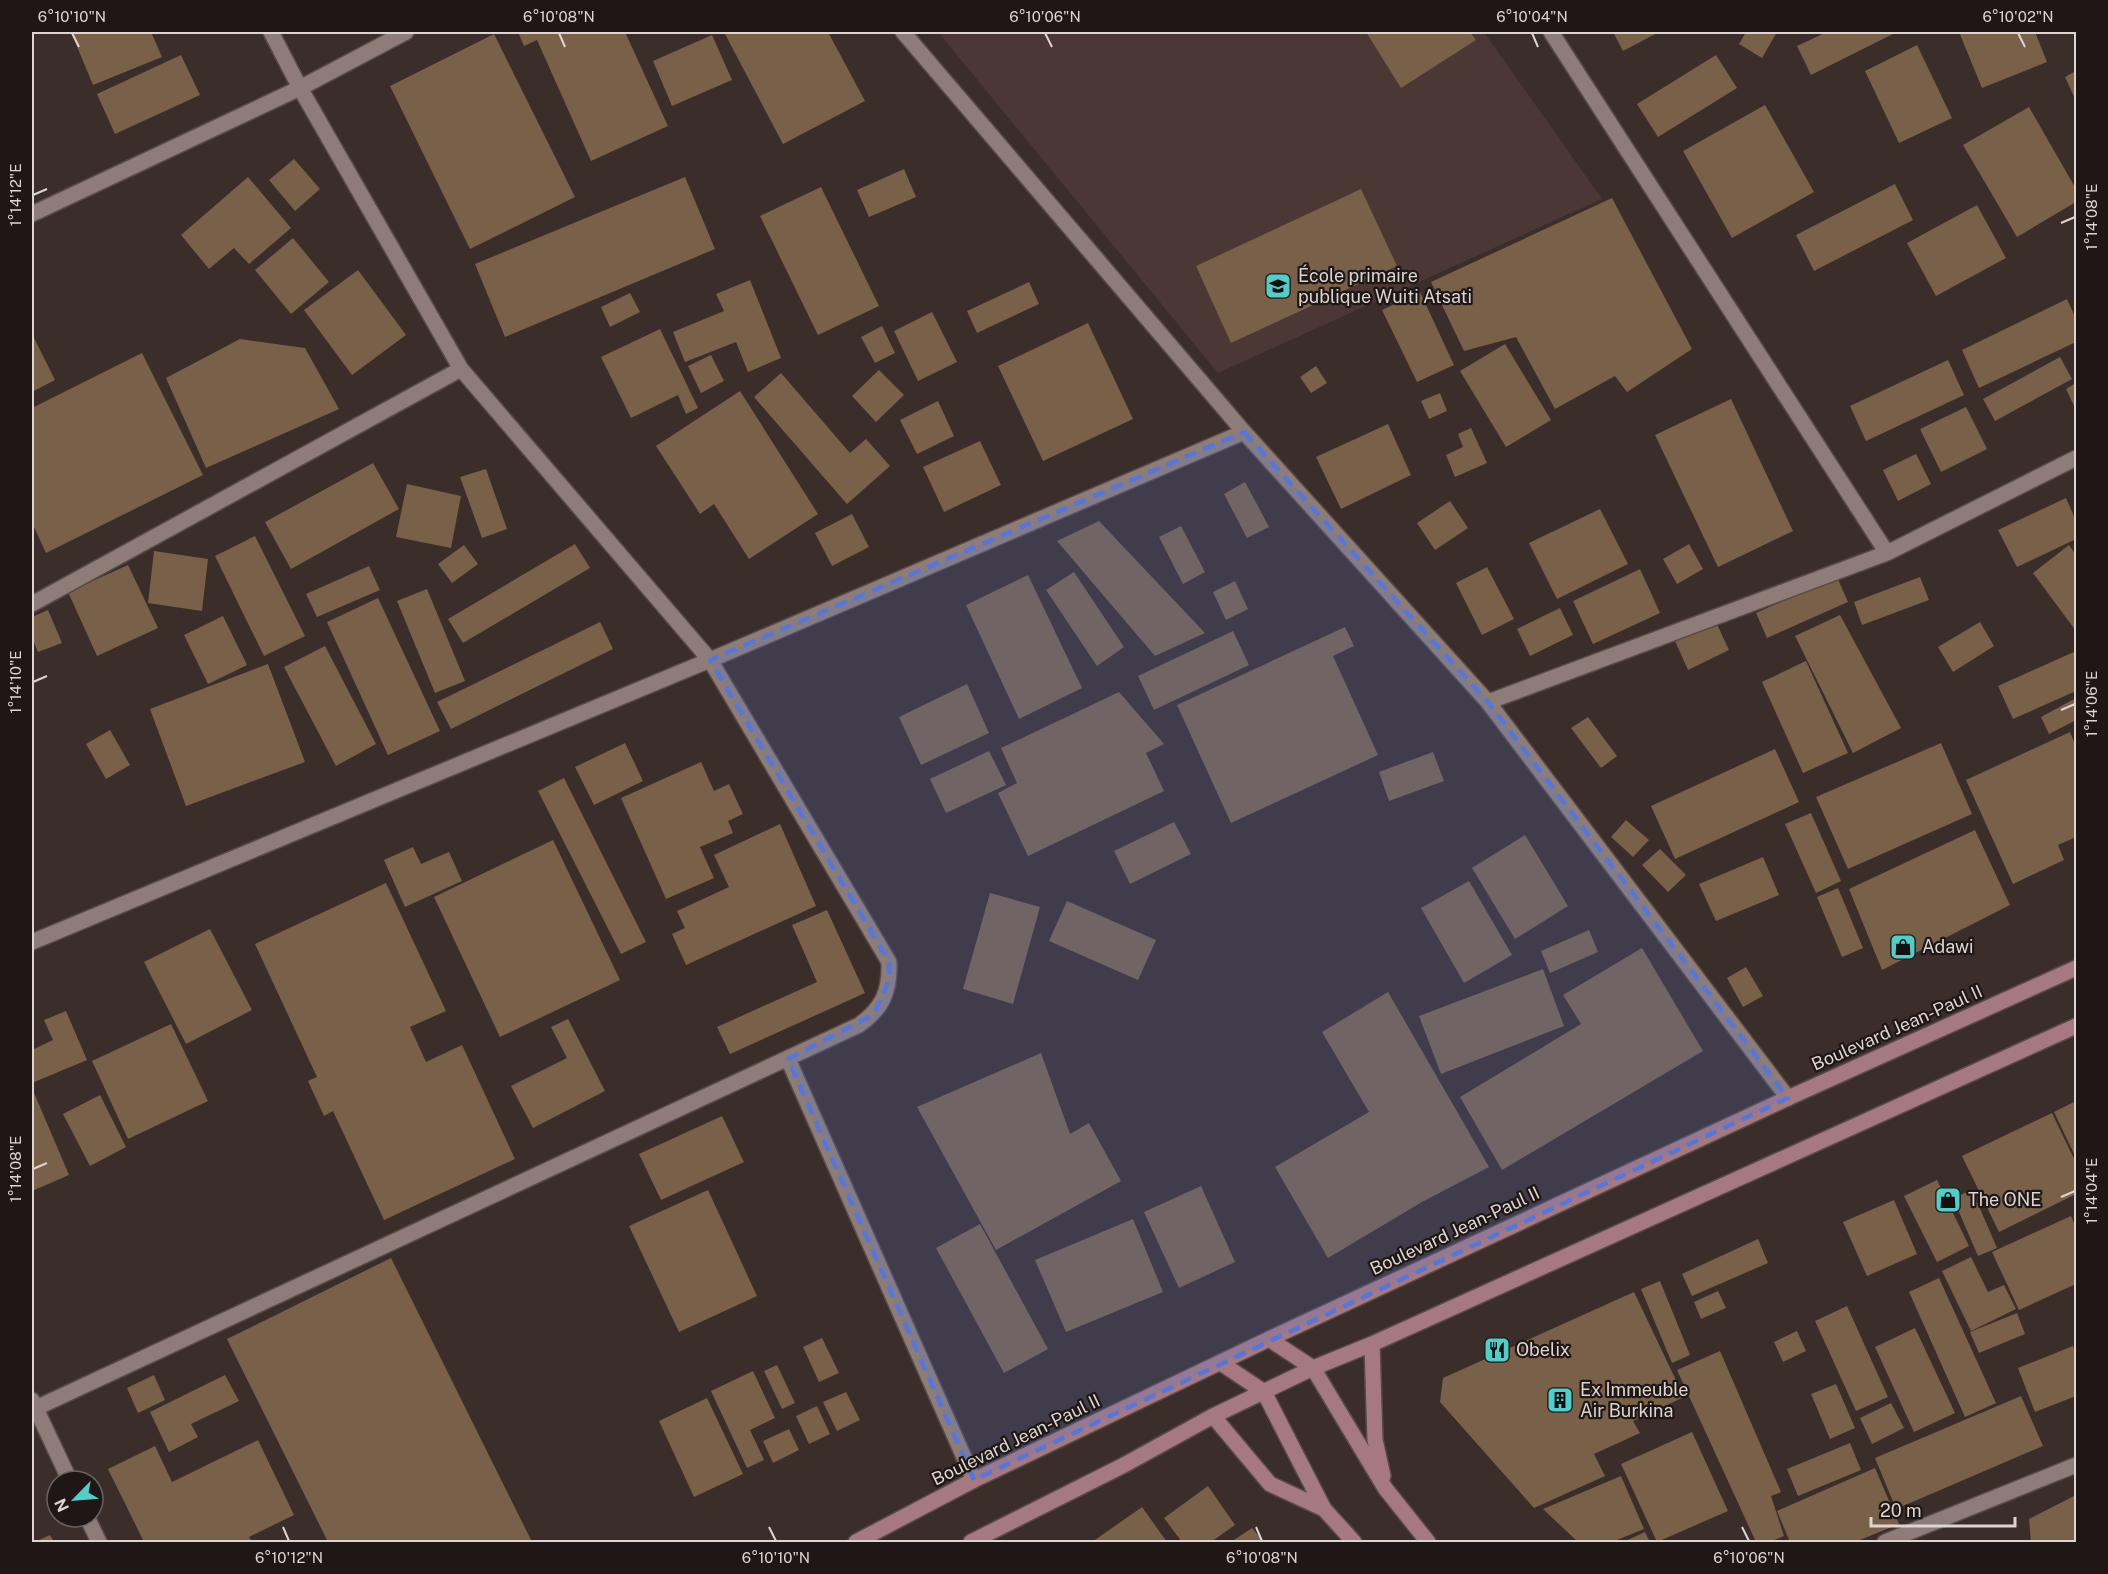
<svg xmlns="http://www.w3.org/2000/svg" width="2108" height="1574" viewBox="0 0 2108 1574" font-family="'Public Sans',sans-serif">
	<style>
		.built { fill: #4b3733 }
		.building { fill: #796049 }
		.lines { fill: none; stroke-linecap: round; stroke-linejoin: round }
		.street-casing { stroke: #574a48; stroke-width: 18 }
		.secondary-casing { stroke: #574a48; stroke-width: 18 }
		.street { stroke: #8d7c78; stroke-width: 15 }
		.secondary { stroke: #a67982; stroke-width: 15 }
		.marked { fill: #5776d6; fill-opacity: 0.2; stroke: #5776d6; stroke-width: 4.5; stroke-dasharray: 12 8; stroke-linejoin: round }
		.ticks { fill: none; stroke: #ded4d2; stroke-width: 2 }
		.labels { text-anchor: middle; stroke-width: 4.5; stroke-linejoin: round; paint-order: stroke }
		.poi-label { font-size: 18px; fill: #ded4d2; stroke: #1e1716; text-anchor: start }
		.street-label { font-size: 18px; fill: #ded4d2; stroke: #1e1716 }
		.neatline { fill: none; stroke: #ded4d2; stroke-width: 2 }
		.ticks-label { font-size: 15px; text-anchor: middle; fill: #ded4d2 }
	</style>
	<rect width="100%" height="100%" fill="#3b2d2a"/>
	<path class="built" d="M 938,32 L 1484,32 L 1602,199 L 1218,373 Z"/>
	<path class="building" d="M 71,32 L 151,32 L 162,57 L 93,85 Z
		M 518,32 L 625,32 L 668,126 L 591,161 L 537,40 L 524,46 Z
		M 724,32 L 828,32 L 865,101 L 783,144 Z
		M 1366,32 L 1470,32 L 1476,40 L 1401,88 Z
		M 1613,32 L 1659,32 L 1623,51 Z
		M 1746,32 L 1777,32 L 1762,58 L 1739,44 Z
		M 1827,32 L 1897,32 L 1811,75 L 1797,46 Z
		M 1959,32 L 2035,32 L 2047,62 L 1982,88 Z
		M 494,34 L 575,197 L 470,249 L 390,86 Z
		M 712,35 L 732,80 L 672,106 L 653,61 Z
		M 1917,45 L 1952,118 L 1899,143 L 1865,71 Z
		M 181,55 L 200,95 L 115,134 L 97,94 Z
		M 1716,55 L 1737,88 L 1658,137 L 1637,104 Z
		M 2076,71 L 2076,101 L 2065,77 Z
		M 1765,105 L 1814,192 L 1732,238 L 1683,151 Z
		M 2029,107 L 2076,189 L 2076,202 L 2017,237 L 1963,145 Z
		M 294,159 L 320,189 L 295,211 L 269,180 Z
		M 904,169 L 916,197 L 869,217 L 857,190 Z
		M 248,177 L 291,228 L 249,264 L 234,248 L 209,269 L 181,235 Z
		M 685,177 L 715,249 L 505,337 L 475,264 Z
		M 1895,184 L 1913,220 L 1814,271 L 1796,235 Z
		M 821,187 L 879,306 L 818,335 L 760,216 Z
		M 1361,189 L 1397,266 L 1231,343 L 1196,266 Z
		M 1612,198 L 1692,349 L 1627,392 L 1615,376 L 1555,409 L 1516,337 L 1464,351 L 1431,282 Z
		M 1977,205 L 2006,258 L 1936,296 L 1907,243 Z
		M 293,238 L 329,282 L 291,314 L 255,270 Z
		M 358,270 L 406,335 L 352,375 L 304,310 Z
		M 750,280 L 781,358 L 748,372 L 736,342 L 685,362 L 673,332 L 724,311 L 716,294 Z
		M 1029,282 L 1039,304 L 977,333 L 967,311 Z
		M 1420,292 L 1454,365 L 1417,382 L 1382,310 Z
		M 630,293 L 640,312 L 610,327 L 601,307 Z
		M 2067,299 L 2076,319 L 2076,342 L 1979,388 L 1962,350 Z
		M 932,312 L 957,362 L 918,381 L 894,331 Z
		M 1088,323 L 1133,419 L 1043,461 L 998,366 Z
		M 882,326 L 895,353 L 875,363 L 861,337 Z
		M 660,329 L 698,408 L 686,414 L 678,395 L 631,418 L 601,357 Z
		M 32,334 L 55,380 L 32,392 Z
		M 240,339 L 305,348 L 339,409 L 206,468 L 166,378 Z
		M 1505,344 L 1551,420 L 1506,447 L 1460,371 Z
		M 142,353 L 203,475 L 46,553 L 32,523 L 32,408 Z
		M 711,355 L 724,381 L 701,393 L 688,366 Z
		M 2060,357 L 2072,379 L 1995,421 L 1983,399 Z
		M 1948,360 L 1964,395 L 1866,441 L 1850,406 Z
		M 1316,366 L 1327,383 L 1311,393 L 1300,377 Z
		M 879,370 L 904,395 L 876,422 L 852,396 Z
		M 781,373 L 850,453 L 866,439 L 890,466 L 847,504 L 754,397 Z
		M 2076,383 L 2076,410 L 2066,389 Z
		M 740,391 L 818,514 L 749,559 L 714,504 L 700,514 L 656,446 Z
		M 1440,393 L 1447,411 L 1429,419 L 1421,401 Z
		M 1731,399 L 1793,531 L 1718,567 L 1655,435 Z
		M 938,401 L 954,436 L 917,454 L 900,420 Z
		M 1966,407 L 1987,449 L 1941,472 L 1920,429 Z
		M 1388,424 L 1411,475 L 1341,509 L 1316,457 Z
		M 1471,428 L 1487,463 L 1455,477 L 1446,455 L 1463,447 L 1458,434 Z
		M 980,441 L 1001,485 L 944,512 L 923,467 Z
		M 1916,454 L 1931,484 L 1898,501 L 1883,470 Z
		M 373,463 L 399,509 L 291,569 L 265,522 Z
		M 486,469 L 507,529 L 482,538 L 460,477 Z
		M 1245,482 L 1269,527 L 1247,538 L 1224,494 Z
		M 407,484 L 461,496 L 451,548 L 396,537 Z
		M 2066,498 L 2076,521 L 2076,539 L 2017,567 L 1998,530 Z
		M 1450,501 L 1468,528 L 1435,550 L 1417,523 Z
		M 1600,509 L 1628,564 L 1557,599 L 1529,543 Z
		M 852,514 L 869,547 L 832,566 L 815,533 Z
		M 1099,521 L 1205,633 L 1155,656 L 1057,541 Z
		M 1181,526 L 1205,572 L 1183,584 L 1159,537 Z
		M 255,536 L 305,636 L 264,656 L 215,556 Z
		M 575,544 L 590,568 L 463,643 L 448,619 Z
		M 1689,544 L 1703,569 L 1677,584 L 1663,559 Z
		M 464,545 L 478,564 L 452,583 L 438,564 Z
		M 2069,545 L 2076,555 L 2076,631 L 2033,573 Z
		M 154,551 L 208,559 L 202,611 L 148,603 Z
		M 128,565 L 158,628 L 97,656 L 68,592 Z
		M 369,566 L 380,590 L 317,617 L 306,594 Z
		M 1487,567 L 1514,619 L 1482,635 L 1456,583 Z
		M 1640,569 L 1660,613 L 1593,644 L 1573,601 Z
		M 1074,572 L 1124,647 L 1097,666 L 1046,590 Z
		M 1028,575 L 1082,688 L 1019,719 L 966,605 Z
		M 1837,577 L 1848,602 L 1767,638 L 1756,613 Z
		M 1920,577 L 1929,600 L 1862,625 L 1854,602 Z
		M 1235,581 L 1248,609 L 1226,620 L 1213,592 Z
		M 427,589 L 465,681 L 435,693 L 397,601 Z
		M 378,598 L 440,731 L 388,755 L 327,622 Z
		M 1560,608 L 1573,635 L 1530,656 L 1517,629 Z
		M 48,610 L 62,643 L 38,652 L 32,638 L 32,617 Z
		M 1840,615 L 1901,728 L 1853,753 L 1795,636 Z
		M 223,616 L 247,665 L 208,684 L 184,635 Z
		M 600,622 L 613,649 L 451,729 L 437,702 Z
		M 1716,622 L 1729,650 L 1688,670 L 1675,641 Z
		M 1980,622 L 1994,646 L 1953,672 L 1938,647 Z
		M 1345,627 L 1354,646 L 1333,656 L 1378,755 L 1231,823 L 1177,705 Z
		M 1233,631 L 1249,665 L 1154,710 L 1138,676 Z
		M 325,646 L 376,744 L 336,766 L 284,667 Z
		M 2076,651 L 2076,691 L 2013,719 L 1998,686 Z
		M 1806,661 L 1848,753 L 1803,773 L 1762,682 Z
		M 268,664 L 305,762 L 186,806 L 150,709 Z
		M 967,684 L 989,733 L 921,765 L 899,717 Z
		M 1119,692 L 1164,744 L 1146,753 L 1164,791 L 1028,856 L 998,793 L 1017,783 L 1001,748 Z
		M 2076,698 L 2076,720 L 2049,734 L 2041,717 Z
		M 1588,717 L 1617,756 L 1601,768 L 1571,728 Z
		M 110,730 L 130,765 L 106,779 L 86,744 Z
		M 2070,732 L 2076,747 L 2076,837 L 2058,845 L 2064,860 L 2013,884 L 1966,780 Z
		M 625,743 L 643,781 L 594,805 L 575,767 Z
		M 1941,743 L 1972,814 L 1848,869 L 1816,797 Z
		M 1775,749 L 1799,802 L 1675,859 L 1651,806 Z
		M 989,751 L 1006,785 L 946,813 L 930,779 Z
		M 1433,752 L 1444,781 L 1389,801 L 1379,772 Z
		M 701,762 L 714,791 L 729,784 L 743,814 L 728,821 L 733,833 L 700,847 L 714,878 L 666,899 L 621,798 Z
		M 564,778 L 646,942 L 621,954 L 538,791 Z
		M 1811,813 L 1841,881 L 1816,893 L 1785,824 Z
		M 1626,820 L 1649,840 L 1633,857 L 1611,837 Z
		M 1174,822 L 1191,854 L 1130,884 L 1114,851 Z
		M 780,824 L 816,906 L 686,965 L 672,934 L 685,928 L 677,911 L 729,887 L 714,855 Z
		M 1975,830 L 2010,905 L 1882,970 L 1849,889 Z
		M 1525,835 L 1568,906 L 1515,939 L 1472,868 Z
		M 553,840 L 620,980 L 500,1037 L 434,897 Z
		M 413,847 L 421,864 L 449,852 L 462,881 L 405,907 L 384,860 Z
		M 1660,849 L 1686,875 L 1668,892 L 1642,865 Z
		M 1763,857 L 1779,895 L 1716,921 L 1699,884 Z
		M 1469,881 L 1512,955 L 1464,983 L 1421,908 Z
		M 386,883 L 446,1011 L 410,1027 L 426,1062 L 462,1045 L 515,1159 L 384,1220 L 333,1111 L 324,1116 L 308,1081 L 317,1077 L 255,944 Z
		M 1838,888 L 1863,948 L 1842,957 L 1817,897 Z
		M 990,893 L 1040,907 L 1013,1004 L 963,989 Z
		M 1067,901 L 1156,940 L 1138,980 L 1049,941 Z
		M 827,910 L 865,993 L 730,1054 L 717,1027 L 817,982 L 792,925 Z
		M 210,929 L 252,1010 L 186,1044 L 144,962 Z
		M 1589,930 L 1598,952 L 1550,973 L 1541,951 Z
		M 1642,948 L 1703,1051 L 1502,1170 L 1460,1097 L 1581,1024 L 1563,995 Z
		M 1746,967 L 1763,996 L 1743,1007 L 1727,978 Z
		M 1543,969 L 1564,1026 L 1441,1074 L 1419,1016 Z
		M 1388,992 L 1489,1167 L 1422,1202 L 1328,1258 L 1275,1167 L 1369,1112 L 1322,1032 Z
		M 66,1011 L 87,1060 L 32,1083 L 32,1050 L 53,1040 L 44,1020 Z
		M 568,1019 L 605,1091 L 533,1128 L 511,1086 L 567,1058 L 551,1027 Z
		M 171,1024 L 208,1101 L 128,1139 L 92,1061 Z
		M 1041,1053 L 1070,1134 L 1089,1123 L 1121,1181 L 996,1250 L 917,1107 Z
		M 32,1088 L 69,1175 L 32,1191 Z
		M 100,1095 L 126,1147 L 90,1166 L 63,1114 Z
		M 2076,1101 L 2076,1158 L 2054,1112 Z
		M 2052,1113 L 2076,1163 L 2076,1194 L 1999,1232 L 1962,1156 Z
		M 722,1116 L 744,1162 L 661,1200 L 639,1154 Z
		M 1937,1180 L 1969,1246 L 1937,1262 L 1904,1196 Z
		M 1201,1186 L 1235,1262 L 1179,1288 L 1144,1212 Z
		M 708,1190 L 757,1296 L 679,1332 L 629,1226 Z
		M 1972,1190 L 1997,1248 L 1978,1256 L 1953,1198 Z
		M 1894,1200 L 1917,1254 L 1867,1276 L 1843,1222 Z
		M 2071,1216 L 2076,1228 L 2076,1284 L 2019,1310 L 1992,1252 Z
		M 1133,1219 L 1163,1292 L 1066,1332 L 1035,1260 Z
		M 980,1224 L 1048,1349 L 1004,1373 L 936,1248 Z
		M 1758,1239 L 1768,1263 L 1692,1296 L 1682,1274 Z
		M 1971,1257 L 1988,1292 L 2004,1285 L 2016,1309 L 1971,1331 L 1942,1271 Z
		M 391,1258 L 532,1542 L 328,1542 L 227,1339 Z
		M 1939,1278 L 1996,1403 L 1965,1417 L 1909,1292 Z
		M 1660,1281 L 1690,1355 L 1672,1363 L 1641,1289 Z
		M 1718,1291 L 1726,1308 L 1701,1319 L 1694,1302 Z
		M 1634,1292 L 1684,1397 L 1633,1421 L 1640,1433 L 1594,1454 L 1605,1476 L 1534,1508 L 1440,1402 L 1443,1378 Z
		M 1847,1306 L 1888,1397 L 1856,1411 L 1815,1321 Z
		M 2017,1313 L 2025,1334 L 1979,1353 L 1970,1332 Z
		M 1915,1328 L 1955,1413 L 1914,1432 L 1875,1347 Z
		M 1797,1331 L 1806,1351 L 1783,1362 L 1774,1342 Z
		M 822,1338 L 839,1373 L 819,1382 L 803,1347 Z
		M 2073,1346 L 2076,1355 L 2076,1396 L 2035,1412 L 2018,1368 Z
		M 1720,1351 L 1781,1492 L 1771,1496 L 1784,1536 L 1770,1542 L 1756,1542 L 1677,1370 Z
		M 777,1365 L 795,1403 L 782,1409 L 764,1371 Z
		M 753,1371 L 775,1418 L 750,1430 L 764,1460 L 747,1468 L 711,1391 Z
		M 154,1375 L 165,1400 L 138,1413 L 127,1388 Z
		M 225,1375 L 239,1401 L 191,1424 L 198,1437 L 169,1452 L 150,1412 Z
		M 1836,1384 L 1855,1428 L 1830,1439 L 1811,1394 Z
		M 846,1392 L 860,1420 L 837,1431 L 823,1402 Z
		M 2021,1396 L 2043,1446 L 1896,1509 L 1875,1458 Z
		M 707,1398 L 743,1474 L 694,1497 L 659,1421 Z
		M 1891,1403 L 1904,1428 L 1872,1444 L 1860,1418 Z
		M 817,1406 L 830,1434 L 809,1444 L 796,1416 Z
		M 789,1429 L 799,1450 L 773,1463 L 763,1441 Z
		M 1692,1432 L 1728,1511 L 1657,1542 L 1621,1464 Z
		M 258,1440 L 294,1515 L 249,1537 L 252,1542 L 144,1542 L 108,1469 L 155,1446 L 172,1482 Z
		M 1850,1443 L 1861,1470 L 1798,1496 L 1787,1469 Z
		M 1875,1468 L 1899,1524 L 1855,1542 L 1790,1542 L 1777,1511 Z
		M 1621,1476 L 1644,1529 L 1612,1542 L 1578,1542 L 1543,1509 Z
		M 1208,1486 L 1235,1525 L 1211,1542 L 1182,1542 L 1164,1518 Z
		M 2076,1495 L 2076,1542 L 2031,1542 L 2029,1519 Z
		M 1142,1507 L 1167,1542 L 1092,1542 Z
		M 1252,1528 L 1264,1542 L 1231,1542 Z
		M 1645,1532 L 1650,1542 L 1623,1542 Z
		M 50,1535 L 54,1542 L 35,1542 Z"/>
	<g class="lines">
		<g class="street-casing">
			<path id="street" d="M 903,32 L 1244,432 L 1488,702 L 1788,1098
				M 1551,32 L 1887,553
				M 32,214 L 300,88 L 406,32
				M 32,604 L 461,369
				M 1488,702 L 1887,553 L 2076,458
				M 32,942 L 710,660 L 1244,432
				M 788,1059 L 974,1480
				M 32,1400 L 70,1481
				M 36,1408 L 859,1025 C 883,1008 890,991 889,962 L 710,660 L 461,369 L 300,88 L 271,32
				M 87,1517 L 99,1542
				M 1885,1542 L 2076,1465"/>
		</g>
		<g class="secondary-casing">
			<path id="secondary" d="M 1269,1339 L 1313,1368 L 1385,1488 L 1428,1542
				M 1372,1344 L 1375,1440 L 1383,1476
				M 1221,1363 L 1264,1392 L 1324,1509 L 1354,1542
				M 1213,1416 L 1270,1484 L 1324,1509
				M 856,1542 L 974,1480 L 1269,1339 L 1788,1098 L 2076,968
				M 971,1542 L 1124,1465 L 1213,1416 L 1313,1368 L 1372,1344 L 2076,1026"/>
		</g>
		<use href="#street" class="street"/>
		<use href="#secondary" class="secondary"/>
	</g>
	<path class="marked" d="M 1244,432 L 1488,702 L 1788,1098 L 974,1480 L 788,1059 L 874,1014 L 889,980 L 889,962 L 710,660 Z"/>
	<path class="ticks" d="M 72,33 L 79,47M 559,33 L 565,47M 1045,33 L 1052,47M 1532,33 L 1538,47M 2018,33 L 2025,47M 33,195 L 47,189M 2061,223 L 2075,217M 33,682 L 47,676M 2061,710 L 2075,704M 33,1169 L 47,1163M 2061,1197 L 2075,1191M 283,1527 L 289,1541M 769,1527 L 776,1541M 1256,1527 L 1262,1541M 1742,1527 L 1749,1541"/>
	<defs>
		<g id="school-square" transform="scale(1.35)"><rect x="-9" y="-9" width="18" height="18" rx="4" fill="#54cdc8" stroke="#1e1716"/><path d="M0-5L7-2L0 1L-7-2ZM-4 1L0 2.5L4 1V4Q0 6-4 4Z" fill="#111"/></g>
		<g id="shop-square" transform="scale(1.35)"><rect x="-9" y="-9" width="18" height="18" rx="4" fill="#54cdc8" stroke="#1e1716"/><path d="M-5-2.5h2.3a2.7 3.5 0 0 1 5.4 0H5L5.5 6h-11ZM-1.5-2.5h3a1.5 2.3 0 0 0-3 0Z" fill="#111"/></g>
		<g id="restaurant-square" transform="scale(1.35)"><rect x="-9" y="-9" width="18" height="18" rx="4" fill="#54cdc8" stroke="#1e1716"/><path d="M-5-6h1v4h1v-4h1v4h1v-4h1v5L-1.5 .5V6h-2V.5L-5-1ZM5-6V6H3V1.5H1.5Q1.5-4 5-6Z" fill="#111"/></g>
		<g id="building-square" transform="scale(1.35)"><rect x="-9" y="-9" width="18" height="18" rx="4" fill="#54cdc8" stroke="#1e1716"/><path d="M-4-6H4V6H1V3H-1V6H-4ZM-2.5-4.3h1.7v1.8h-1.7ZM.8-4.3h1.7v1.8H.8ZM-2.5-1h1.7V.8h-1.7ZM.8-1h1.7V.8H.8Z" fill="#111"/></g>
	</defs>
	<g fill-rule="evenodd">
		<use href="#school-square" x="1278" y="286"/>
		<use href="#shop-square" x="1903" y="947"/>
		<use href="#shop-square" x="1948" y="1200"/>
		<use href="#restaurant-square" x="1497" y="1350"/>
		<use href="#building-square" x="1560" y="1400"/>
	</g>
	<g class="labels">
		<g class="poi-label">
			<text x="1298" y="282">École primaire<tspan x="1298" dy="21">publique Wuiti Atsati</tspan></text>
			<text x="1922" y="953">Adawi</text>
			<text x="1968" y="1206">The ONE</text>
			<text x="1516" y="1356">Obelix</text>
			<text x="1580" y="1396">Ex Immeuble<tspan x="1580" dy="21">Air Burkina</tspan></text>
		</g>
		<g class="street-label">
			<text transform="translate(1897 1028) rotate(-24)" y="6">Boulevard Jean-Paul II</text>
			<text transform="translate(1455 1231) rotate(-25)" y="6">Boulevard Jean-Paul II</text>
			<text transform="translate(1016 1440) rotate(-26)" y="6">Boulevard Jean-Paul II</text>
		</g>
	</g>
	<rect width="2108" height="1574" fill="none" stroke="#1e1716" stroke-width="66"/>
	<g transform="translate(75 1499) rotate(245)"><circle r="28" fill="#1e1716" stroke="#6b6361" stroke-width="1.5"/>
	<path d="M0-4.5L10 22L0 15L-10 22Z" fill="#54cdc8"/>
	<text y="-9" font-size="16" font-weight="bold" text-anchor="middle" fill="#ded4d2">N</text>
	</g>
	<path d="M1871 1517v9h144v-9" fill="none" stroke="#ded4d2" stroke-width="3"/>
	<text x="1880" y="1517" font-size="18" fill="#ded4d2" stroke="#1e1716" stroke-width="4.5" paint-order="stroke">20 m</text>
	<rect x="33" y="33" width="2042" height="1508" class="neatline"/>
	<g class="ticks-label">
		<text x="72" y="22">6°10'10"N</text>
		<text x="559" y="22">6°10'08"N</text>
		<text x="1045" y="22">6°10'06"N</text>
		<text x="1532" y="22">6°10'04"N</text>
		<text x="2018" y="22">6°10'02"N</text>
		<text transform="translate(16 195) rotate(-90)" y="5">1°14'12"E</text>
		<text transform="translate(2092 217) rotate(-90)" y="5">1°14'08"E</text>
		<text transform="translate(16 682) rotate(-90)" y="5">1°14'10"E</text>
		<text transform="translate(2092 704) rotate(-90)" y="5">1°14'06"E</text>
		<text transform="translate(16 1169) rotate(-90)" y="5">1°14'08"E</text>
		<text transform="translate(2092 1191) rotate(-90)" y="5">1°14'04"E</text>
		<text x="289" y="1563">6°10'12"N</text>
		<text x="776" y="1563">6°10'10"N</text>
		<text x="1262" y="1563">6°10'08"N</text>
		<text x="1749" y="1563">6°10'06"N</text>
	</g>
</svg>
